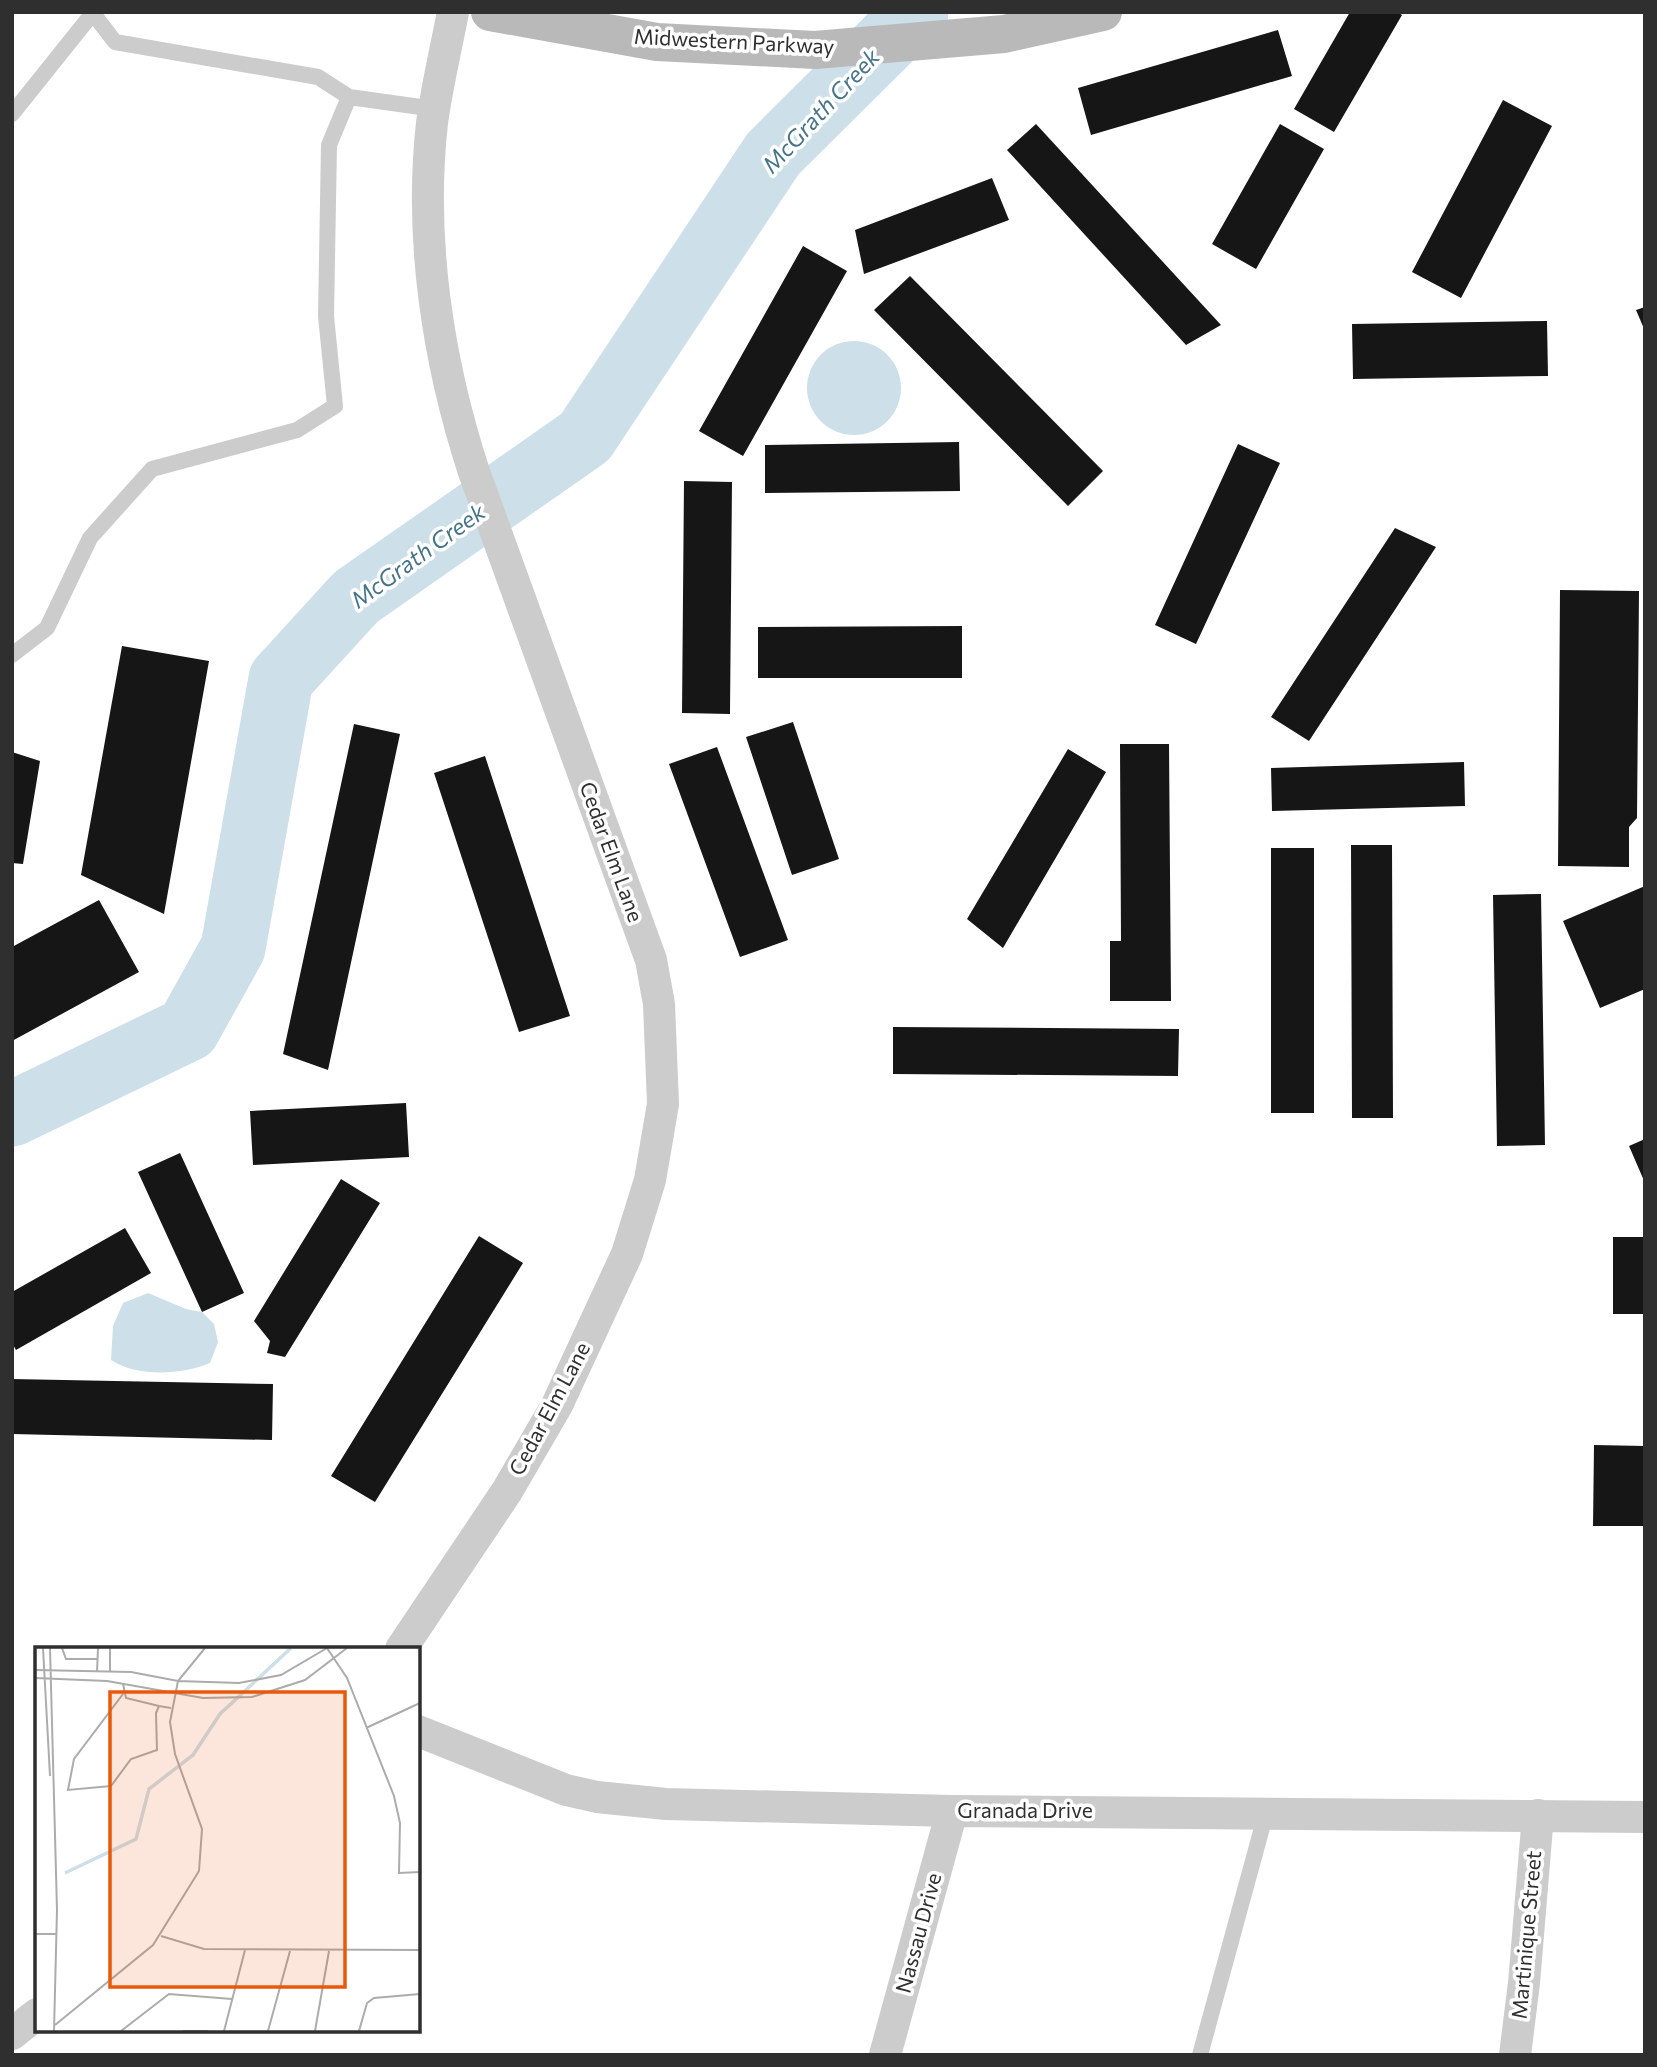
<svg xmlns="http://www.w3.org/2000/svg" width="1657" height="2067" viewBox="0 0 1657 2067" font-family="Commissioner,sans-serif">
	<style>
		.water { fill: #cddfe8 }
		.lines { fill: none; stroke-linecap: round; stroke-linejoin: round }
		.river { stroke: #cddfe8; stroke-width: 65 }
		.building { fill: #161616 }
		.lane { stroke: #ccc; stroke-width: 16 }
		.street { stroke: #ccc; stroke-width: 32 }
		.secondary { stroke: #b9b9b9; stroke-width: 38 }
		.labels { text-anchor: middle; stroke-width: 7; stroke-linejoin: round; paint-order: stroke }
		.street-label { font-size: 21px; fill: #2f2f2f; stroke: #fff }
		.water-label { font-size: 23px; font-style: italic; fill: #477387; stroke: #fff }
		.inset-river { fill: none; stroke: #cddfe8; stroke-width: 3.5 }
		.inset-road { fill: none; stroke: #acacac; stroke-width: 2 }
		.view { fill: #e8590c; fill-opacity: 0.15; stroke: #e8590c; stroke-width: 3.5 }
		.inset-edge { fill: none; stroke: #2f2f2f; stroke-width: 3.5 }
	</style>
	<rect width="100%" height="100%" fill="#fff"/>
	<path class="water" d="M807 388a47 47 0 1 1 94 0a47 47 0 1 1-94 0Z
		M 148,1293 L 186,1309 L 202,1312 L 214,1324 L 218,1342 L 210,1363 C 182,1375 136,1377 111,1360 L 113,1326 L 123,1303 Z"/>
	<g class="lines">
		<path class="river" d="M 12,1114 L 188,1029 L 233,948 L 281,679 L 356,597 L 585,437 L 773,154 L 916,12"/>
	</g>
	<path class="building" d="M 1350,12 L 1397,12 L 1402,15 L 1334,132 L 1294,109 Z
		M 1278,30 L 1292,76 L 1091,135 L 1078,88 Z
		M 1503,100 L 1552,126 L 1461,298 L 1412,272 Z
		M 1036,124 L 1221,325 L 1186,345 L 1007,150 Z
		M 1280,124 L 1324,149 L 1256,269 L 1212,244 Z
		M 992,178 L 1009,220 L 864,274 L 855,230 Z
		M 803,246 L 847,271 L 743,456 L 699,431 Z
		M 910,276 L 1103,471 L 1068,506 L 874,310 Z
		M 1645,307 L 1645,331 L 1636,310 Z
		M 1547,321 L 1548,376 L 1353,379 L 1352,324 Z
		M 959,442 L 960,491 L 765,493 L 765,445 Z
		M 1238,444 L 1280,463 L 1196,644 L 1155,625 Z
		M 684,481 L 732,482 L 730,714 L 682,713 Z
		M 1395,528 L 1436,547 L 1309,741 L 1271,717 Z
		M 1560,590 L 1639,591 L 1637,818 L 1629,827 L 1629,867 L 1558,866 Z
		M 962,626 L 962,678 L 758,678 L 758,627 Z
		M 122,646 L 209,661 L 164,914 L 81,875 Z
		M 793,722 L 839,859 L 792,875 L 746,737 Z
		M 354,724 L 400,734 L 328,1070 L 283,1054 Z
		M 1120,744 L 1169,744 L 1171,1001 L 1110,1001 L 1110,941 L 1121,941 Z
		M 717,747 L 788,940 L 740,957 L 669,764 Z
		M 1068,749 L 1106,772 L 1003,948 L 967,919 Z
		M 12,752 L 40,761 L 23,864 L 12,863 Z
		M 485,756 L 570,1016 L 519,1032 L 434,773 Z
		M 1464,762 L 1465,806 L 1272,811 L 1271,768 Z
		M 1351,845 L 1392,845 L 1393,1118 L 1352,1118 Z
		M 1271,848 L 1314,848 L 1314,1113 L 1271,1113 Z
		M 1645,886 L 1645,989 L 1600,1008 L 1563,921 Z
		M 1541,894 L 1545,1145 L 1497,1146 L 1493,895 Z
		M 99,900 L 139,972 L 12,1041 L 12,947 Z
		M 893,1027 L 1179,1029 L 1178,1076 L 893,1074 Z
		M 406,1103 L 409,1157 L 253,1165 L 250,1111 Z
		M 1645,1139 L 1645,1183 L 1629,1146 Z
		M 180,1153 L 244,1293 L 202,1312 L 138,1172 Z
		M 341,1179 L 380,1203 L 285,1357 L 267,1353 L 270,1341 L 254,1321 Z
		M 125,1228 L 151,1273 L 16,1350 L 12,1343 L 12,1292 Z
		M 479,1236 L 523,1263 L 375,1502 L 331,1476 Z
		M 1613,1237 L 1645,1237 L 1645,1314 L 1613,1314 Z
		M 12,1379 L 273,1384 L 272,1440 L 12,1434 Z
		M 1594,1445 L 1645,1446 L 1645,1526 L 1593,1526 Z"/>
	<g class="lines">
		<path class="lane" d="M 92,12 L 115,42 L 318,77 L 349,97
			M 12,114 L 92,14
			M 12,655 L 47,628 L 90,538 L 152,469 L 297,430 L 335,406 L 326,316 L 329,145 L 349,97 L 435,109
			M 1200,2055 L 1266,1813"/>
		<path class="street" d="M 401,1649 L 507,1491 L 557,1405 L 627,1254 L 650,1180 L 663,1104 L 659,1004 L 651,960 L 474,472 C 438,362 419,239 432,123 C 437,86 446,49 453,12
			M 418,1731 L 566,1790 L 597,1797 L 666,1804 L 952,1811 L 1645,1817
			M 12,2034 L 37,2014
			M 885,2055 L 952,1811
			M 1515,2055 L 1524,1983 L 1538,1815"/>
		<path class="secondary" d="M 490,12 L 657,42 L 815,50 L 1004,34 L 1103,12"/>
	</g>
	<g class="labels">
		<g class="street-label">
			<text transform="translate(734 42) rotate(3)" y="7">Midwestern Parkway</text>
			<text transform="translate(611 852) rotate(70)" y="7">Cedar Elm Lane</text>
			<text transform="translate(550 1409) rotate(-62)" y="7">Cedar Elm Lane</text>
			<text x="1025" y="1818">Granada Drive</text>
			<text transform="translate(919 1933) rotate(-75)" y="7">Nassau Drive</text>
			<text transform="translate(1527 1935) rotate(-85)" y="7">Martinique Street</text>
		</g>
		<g class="water-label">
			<text transform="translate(821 111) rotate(-47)" y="8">McGrath Creek</text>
			<text transform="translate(418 556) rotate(-36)" y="8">McGrath Creek</text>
		</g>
	</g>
	<g transform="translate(35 1647)">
		<rect width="385" height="385" fill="#fff"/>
		<path class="inset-river" d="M 30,226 L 101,192 L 114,142 L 158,108 L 185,67 L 256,1"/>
		<path class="inset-road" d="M 8,1 L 15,129M 15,1 L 22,263 L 19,384M 27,1 L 31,12 L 63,12M 292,1 L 312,31 L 359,149 L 365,176 L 364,226 L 385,225M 0,23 L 96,25 L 143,34 L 204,36 L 246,28 L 292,1M 62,25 L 63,1M 75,25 L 75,1M 0,31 L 72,34 L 168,51 L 217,50 L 270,33 L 312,1M 88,37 L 91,51 L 124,59M 88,47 L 39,112 L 33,143 L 76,139 L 96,112 L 122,103 L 121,66 L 124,59 L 136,61M 331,81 L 385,56M 0,287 L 22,287M 126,289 L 169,302 L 385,303M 20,378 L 118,298 L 164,224 L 167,182 L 140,107 L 135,75 L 143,34 L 170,1M 86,384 L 134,347 L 197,352M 148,384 L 173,384M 189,384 L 210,303M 233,384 L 255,304M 280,384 L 294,304M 324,384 L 332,356 L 339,351 L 385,347"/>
		<path class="view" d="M 75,45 L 310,45 L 310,340 L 75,340 Z"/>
		<rect width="385" height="385" class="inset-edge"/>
	</g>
	<rect width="1657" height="2067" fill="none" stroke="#2f2f2f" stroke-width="28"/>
</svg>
